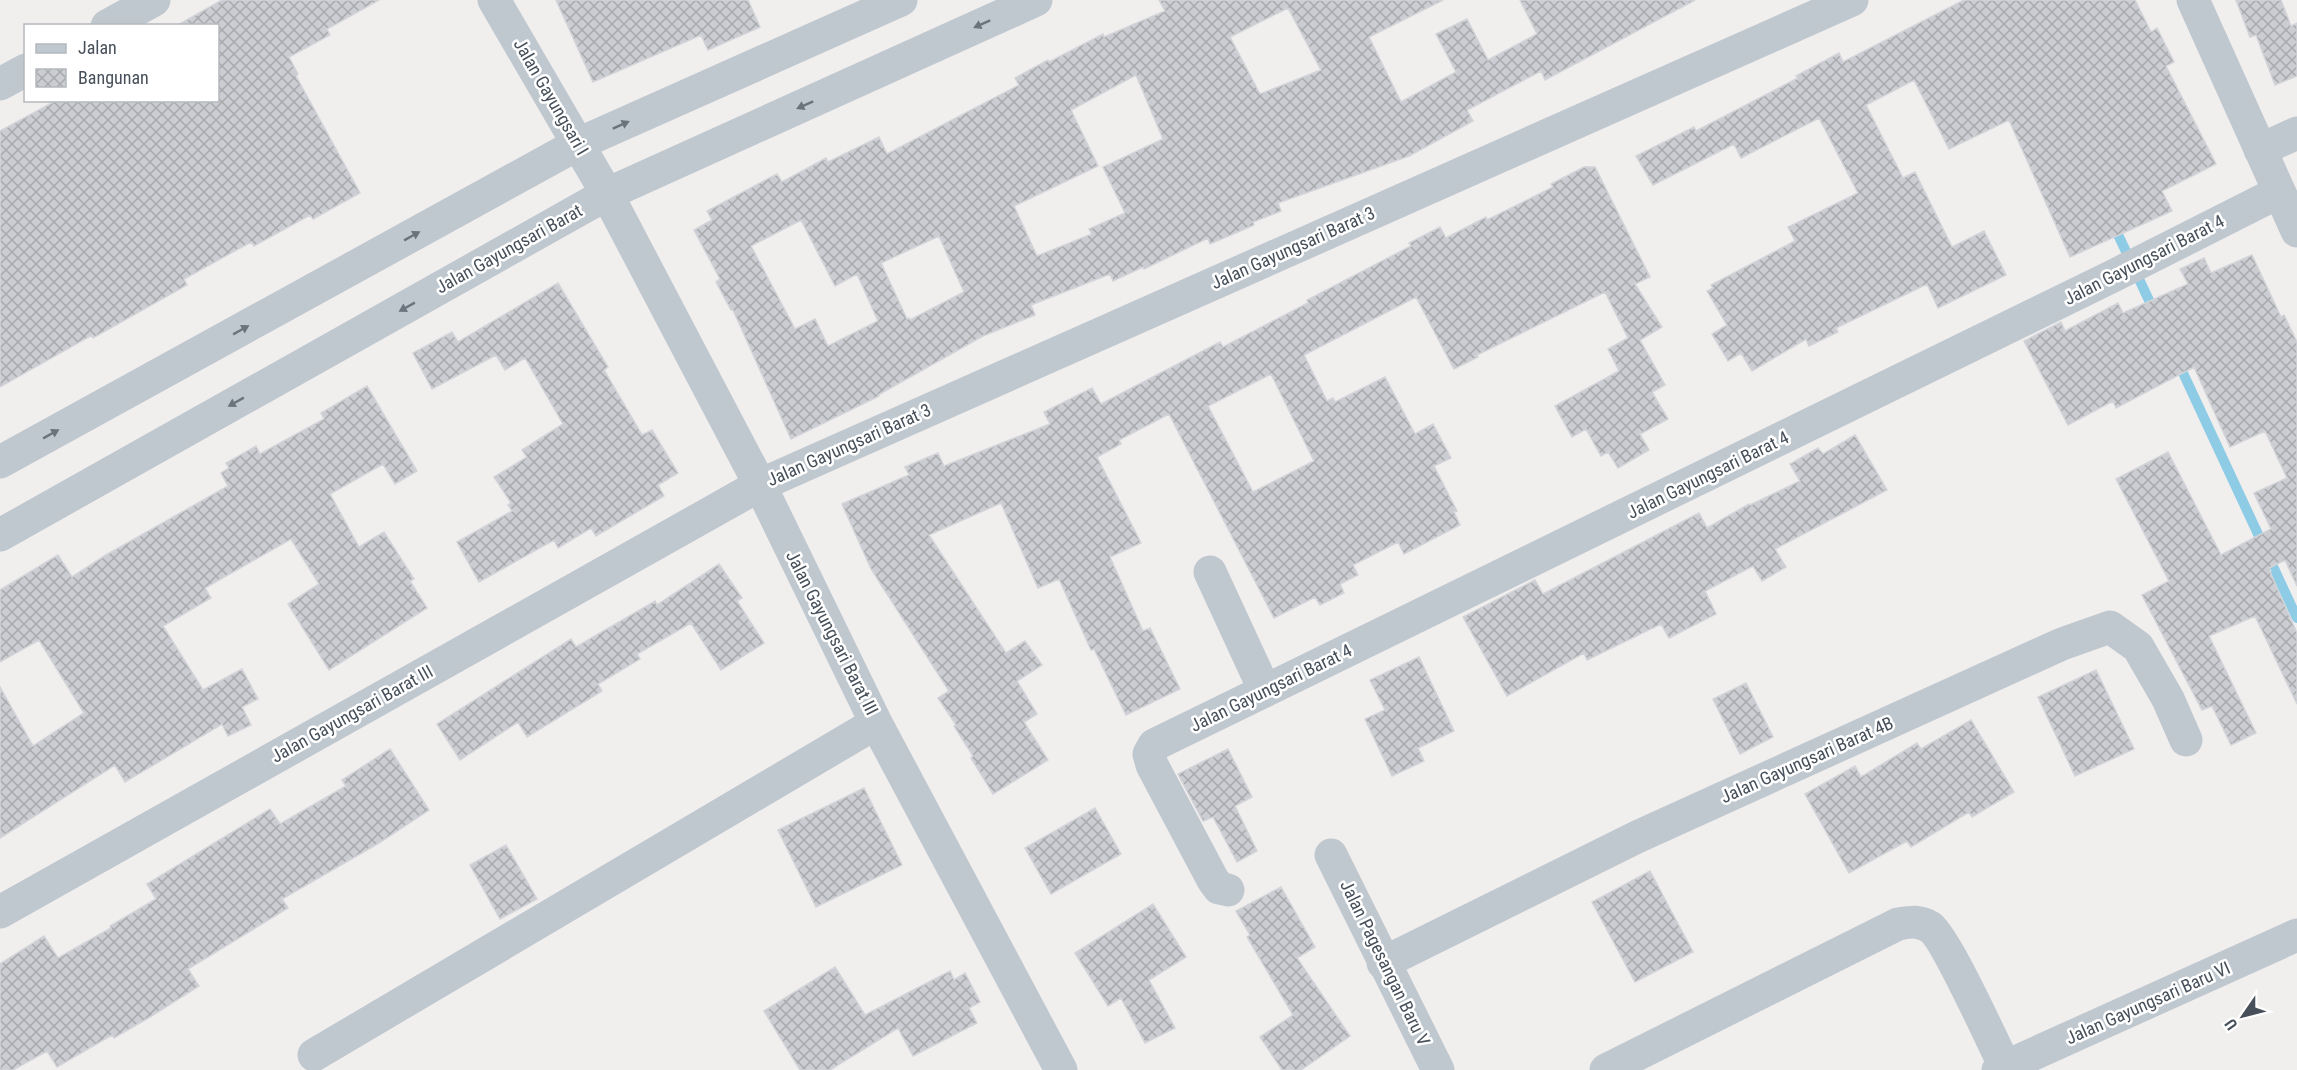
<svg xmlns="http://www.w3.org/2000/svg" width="2297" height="1070" viewBox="0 0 2297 1070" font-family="'Roboto Condensed',sans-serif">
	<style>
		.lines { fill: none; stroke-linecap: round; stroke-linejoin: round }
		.stream { stroke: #8ecce6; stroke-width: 10 }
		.building { fill: url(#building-cross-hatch); stroke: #d2d4d9; stroke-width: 1.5; fill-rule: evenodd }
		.minor { stroke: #bfc7cf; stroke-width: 33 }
		.oneway { fill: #6b747d }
		.labels { text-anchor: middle; stroke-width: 5; stroke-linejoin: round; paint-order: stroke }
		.street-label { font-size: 18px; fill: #47505a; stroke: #fff }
	</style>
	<defs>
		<pattern id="building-cross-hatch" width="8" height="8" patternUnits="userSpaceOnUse" patternTransform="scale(1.5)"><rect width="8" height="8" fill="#cbcdd2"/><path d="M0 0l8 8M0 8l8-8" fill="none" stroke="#a7a9ad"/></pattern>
	</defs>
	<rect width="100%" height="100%" fill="#f1eeee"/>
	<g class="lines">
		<path class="stream" d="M 2113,224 L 2155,313
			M 2177,360 L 2297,618"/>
	</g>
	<path class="building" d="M 222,0 L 379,0 L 327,29 L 330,35 L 289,57 L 298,74 L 296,76 L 360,193 L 313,219 L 310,215 L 254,246 L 251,242 L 184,279 L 187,285 L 93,338 L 92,335 L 0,387 L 0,131 L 57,100 L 218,100 L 218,26 L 176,26 Z
		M 556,0 L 748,0 L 760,27 L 708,50 L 701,35 L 593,82 Z
		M 1159,0 L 1443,0 L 1369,37 L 1401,102 L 1456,72 L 1436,34 L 1467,19 L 1488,60 L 1537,34 L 1520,0 L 1695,0 L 1545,80 L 1541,71 L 1467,110 L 1473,121 L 1409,156 L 1278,203 L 1281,211 L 1253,222 L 1254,225 L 1210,244 L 1208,238 L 1144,269 L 1143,267 L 1113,281 L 1110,274 L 1031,305 L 1035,315 L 983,336 L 878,395 L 879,396 L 791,439 L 733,310 L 731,310 L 716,282 L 720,279 L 694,230 L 712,220 L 707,211 L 777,174 L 782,182 L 826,158 L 828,162 L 879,137 L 887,154 L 1019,85 L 1015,78 L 1048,60 L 1049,62 L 1103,34 L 1104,37 L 1165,11 ZM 1288,8 L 1321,70 L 1260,94 L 1230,37 ZM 1136,75 L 1163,139 L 1103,167 L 1125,213 L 1089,229 L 1092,234 L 1037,256 L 1014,206 L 1098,166 L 1071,110 ZM 801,220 L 835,286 L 857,274 L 878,321 L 828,346 L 815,319 L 795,329 L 751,246 ZM 939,236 L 964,292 L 910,320 L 909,318 L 907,319 L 881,263 Z
		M 1964,0 L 2135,0 L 2151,32 L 2157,28 L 2174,62 L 2166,66 L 2216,164 L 2162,191 L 2172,211 L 2070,257 L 2009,120 L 1949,149 L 1914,80 L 1866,105 L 1903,178 L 1915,172 L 1952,247 L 1984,231 L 2006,275 L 1938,308 L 1927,284 L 1836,328 L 1838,332 L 1809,346 L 1806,339 L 1752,371 L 1741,353 L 1728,361 L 1712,334 L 1727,325 L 1707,291 L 1713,288 L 1711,285 L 1795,241 L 1788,227 L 1858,193 L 1819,118 L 1741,158 L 1734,144 L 1653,185 L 1636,156 L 1694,127 L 1696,131 L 1798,78 L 1796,76 L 1839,53 L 1843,62 Z
		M 2236,0 L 2281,0 L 2291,26 L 2297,23 L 2297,76 L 2275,85 L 2256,35 L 2250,37 Z
		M 1584,167 L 1595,167 L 1650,277 L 1635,284 L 1662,327 L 1640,340 L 1665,385 L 1652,392 L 1668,419 L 1640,434 L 1649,450 L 1618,468 L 1608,452 L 1601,456 L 1586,429 L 1572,437 L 1555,406 L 1619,371 L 1608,349 L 1628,338 L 1605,292 L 1477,355 L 1478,357 L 1454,369 L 1416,297 L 1304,355 L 1327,401 L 1333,398 L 1335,402 L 1385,377 L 1415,434 L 1433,424 L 1451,458 L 1434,466 L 1457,511 L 1454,512 L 1460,525 L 1404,554 L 1398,542 L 1353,565 L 1358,575 L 1340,584 L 1344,593 L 1320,605 L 1315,597 L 1274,618 L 1169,414 L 1119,440 L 1121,444 L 1097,457 L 1141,543 L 1110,557 L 1143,631 L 1150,628 L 1180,689 L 1126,715 L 1094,649 L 1091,650 L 1059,579 L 1038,588 L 1001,503 L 929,535 L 1006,653 L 1025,641 L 1042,665 L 1017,681 L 1037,714 L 1024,722 L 1048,760 L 993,794 L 971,758 L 973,756 L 954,726 L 956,725 L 938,698 L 949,691 L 871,569 L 842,504 L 909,475 L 905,467 L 938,453 L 944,466 L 1050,424 L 1044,412 L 1092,388 L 1101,404 L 1220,342 L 1223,347 L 1308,303 L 1307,300 L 1411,246 L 1409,243 L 1440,227 L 1446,238 L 1486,217 L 1487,220 L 1553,187 L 1551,184 ZM 1271,374 L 1314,461 L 1253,492 L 1208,406 Z
		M 2252,255 L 2281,317 L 2284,315 L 2297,342 L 2297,586 L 2285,560 L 2269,568 L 2271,571 L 2270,572 L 2297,633 L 2297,704 L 2255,616 L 2209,636 L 2256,733 L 2231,745 L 2212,706 L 2202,710 L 2142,595 L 2169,581 L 2116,479 L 2168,452 L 2221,555 L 2271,529 L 2254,493 L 2287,478 L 2265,431 L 2230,447 L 2194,367 L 2116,408 L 2113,401 L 2068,425 L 2024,341 L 2061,322 L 2065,331 L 2118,303 L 2123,313 L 2188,284 L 2180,269 L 2204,258 L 2211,273 Z
		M 558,283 L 608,367 L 604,370 L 642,435 L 652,430 L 678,473 L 658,485 L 664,496 L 596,536 L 591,528 L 558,548 L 554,540 L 479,582 L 457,542 L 512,511 L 508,505 L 511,503 L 494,477 L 527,457 L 522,450 L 563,424 L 525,358 L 505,370 L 496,355 L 432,389 L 413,353 L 452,332 L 458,342 Z
		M 367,386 L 417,471 L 395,484 L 383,464 L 330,494 L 359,547 L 384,532 L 414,579 L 410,581 L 427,608 L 329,670 L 288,604 L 319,584 L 291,539 L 205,588 L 211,598 L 163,626 L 203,690 L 242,669 L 258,699 L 242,707 L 251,725 L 228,736 L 222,724 L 125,782 L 115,765 L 0,838 L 0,687 L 33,746 L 84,713 L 39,640 L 0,662 L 0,590 L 58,555 L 72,577 L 106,555 L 228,486 L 221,473 L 229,468 L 226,463 L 256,446 L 260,454 L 324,419 L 321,413 Z
		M 1855,435 L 1887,490 L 1775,549 L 1786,567 L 1762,581 L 1753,566 L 1705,591 L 1716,614 L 1669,638 L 1661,624 L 1587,660 L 1584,653 L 1507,696 L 1463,617 L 1535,580 L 1543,594 L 1699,513 L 1707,528 L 1749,504 L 1750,505 L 1800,481 L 1790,464 L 1818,448 L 1823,454 Z
		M 719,564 L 742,598 L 737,601 L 764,643 L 721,670 L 691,623 L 637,654 L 640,659 L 598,684 L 602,691 L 527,737 L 518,722 L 460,760 L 437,724 L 571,639 L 576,647 L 655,601 L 657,605 Z
		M 1419,657 L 1454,731 L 1418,748 L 1424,761 L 1392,776 L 1365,719 L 1385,710 L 1370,680 Z
		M 2096,670 L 2134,749 L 2075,776 L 2038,697 Z
		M 1746,683 L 1773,737 L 1740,754 L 1713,699 Z
		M 1971,720 L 2014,792 L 1972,817 L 1969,812 L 1911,847 L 1907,841 L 1849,873 L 1805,794 L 1855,766 L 1861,777 L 1917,743 L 1921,749 Z
		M 390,749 L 429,810 L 379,843 L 282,899 L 288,908 L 188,969 L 199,986 L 150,1017 L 114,1038 L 112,1035 L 57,1067 L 47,1051 L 13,1070 L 0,1070 L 0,964 L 44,936 L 58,958 L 111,928 L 110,926 L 156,899 L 147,884 L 270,809 L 280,824 L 346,786 L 342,780 Z
		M 1228,749 L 1252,797 L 1235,806 L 1257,851 L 1237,862 L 1213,817 L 1203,821 L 1178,774 Z
		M 864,788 L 902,865 L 816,907 L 778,830 Z
		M 1095,808 L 1121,854 L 1051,894 L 1025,848 Z
		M 506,845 L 537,899 L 500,919 L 470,865 Z
		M 1650,871 L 1693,952 L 1635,982 L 1592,902 Z
		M 1281,887 L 1315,947 L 1297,958 L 1350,1036 L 1301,1070 L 1282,1070 L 1260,1037 L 1293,1015 L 1247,937 L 1250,935 L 1236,911 Z
		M 1153,904 L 1186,957 L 1149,980 L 1175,1028 L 1145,1043 L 1121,998 L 1108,1006 L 1075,953 Z
		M 835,967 L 865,1015 L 950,971 L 954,980 L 965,973 L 980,1002 L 969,1008 L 977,1023 L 913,1056 L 898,1028 L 830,1070 L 800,1070 L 764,1011 Z"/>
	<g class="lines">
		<path class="minor" d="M 494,0 L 607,194 L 760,485 L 876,723 L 1061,1070
			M 2193,0 L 2297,231
			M 107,26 L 154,0
			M 0,84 L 26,70
			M 2260,150 L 2297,133
			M 0,462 L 578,144 L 901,0
			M 0,535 L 607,194 L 1036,0
			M 1210,572 L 1265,691
			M 1331,855 L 1438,1070
			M 1228,890 L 1219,888 L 1213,880 L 1152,765 L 1149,754 L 1154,745 L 2113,276 L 2279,192
			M 0,912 L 760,485 L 1852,0
			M 1383,963 L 1637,837 L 2062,644 L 2110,627 L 2138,647 L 2168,699 L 2186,740
			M 314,1055 L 876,723
			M 1606,1070 L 1898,924 C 1910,922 1919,920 1930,927 C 1945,937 1994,1044 2005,1067
			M 1998,1070 L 2297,935"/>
	</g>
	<defs><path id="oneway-solid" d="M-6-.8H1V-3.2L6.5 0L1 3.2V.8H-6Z" transform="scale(1.5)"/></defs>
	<g class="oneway">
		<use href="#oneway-solid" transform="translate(982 24) rotate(156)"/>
		<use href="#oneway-solid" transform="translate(805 105) rotate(156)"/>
		<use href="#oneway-solid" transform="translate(621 125) rotate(-24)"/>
		<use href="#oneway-solid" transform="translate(412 236) rotate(-29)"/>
		<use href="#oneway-solid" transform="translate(407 307) rotate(151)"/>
		<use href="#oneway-solid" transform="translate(241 330) rotate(-29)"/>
		<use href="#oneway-solid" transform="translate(236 402) rotate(151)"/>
		<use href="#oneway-solid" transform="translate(51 434) rotate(-29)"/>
	</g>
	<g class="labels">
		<g class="street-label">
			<text transform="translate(551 97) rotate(60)" y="6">Jalan Gayungsari I</text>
			<text transform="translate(1293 248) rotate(-24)" y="6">Jalan Gayungsari Barat 3</text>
			<text transform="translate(509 249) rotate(-29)" y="6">Jalan Gayungsari Barat</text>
			<text transform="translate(2144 260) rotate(-27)" y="6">Jalan Gayungsari Barat 4</text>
			<text transform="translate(849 445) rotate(-24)" y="6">Jalan Gayungsari Barat 3</text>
			<text transform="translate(1708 475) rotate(-26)" y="6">Jalan Gayungsari Barat 4</text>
			<text transform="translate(832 633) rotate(63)" y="6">Jalan Gayungsari Barat III</text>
			<text transform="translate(1271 688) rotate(-26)" y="6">Jalan Gayungsari Barat 4</text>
			<text transform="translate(352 714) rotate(-29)" y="6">Jalan Gayungsari Barat III</text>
			<text transform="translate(1807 760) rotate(-24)" y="6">Jalan Gayungsari Barat 4B</text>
			<text transform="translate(1385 963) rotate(64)" y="6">Jalan Pagesangan Baru V</text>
			<text transform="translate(2148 1003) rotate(-24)" y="6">Jalan Gayungsari Baru VI</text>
		</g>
	</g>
	<rect x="24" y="24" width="195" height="78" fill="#ffffff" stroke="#b5b9bd" stroke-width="1.5"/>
	<rect x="36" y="44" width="30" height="9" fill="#bfc7cf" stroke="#b5b9bd" stroke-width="1.5"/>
	<text x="78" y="54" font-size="18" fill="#47505a">Jalan</text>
	<rect x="36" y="69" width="30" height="18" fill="url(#building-cross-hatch)" stroke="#b5b9bd" stroke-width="1.5"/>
	<text x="78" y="84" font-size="18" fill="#47505a">Bangunan</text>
	<g transform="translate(2243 1016) rotate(235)" stroke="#ffffff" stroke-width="4.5" paint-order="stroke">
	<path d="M0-4.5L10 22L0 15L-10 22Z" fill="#47505a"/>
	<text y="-9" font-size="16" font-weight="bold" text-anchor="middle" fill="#47505a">U</text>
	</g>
</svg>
